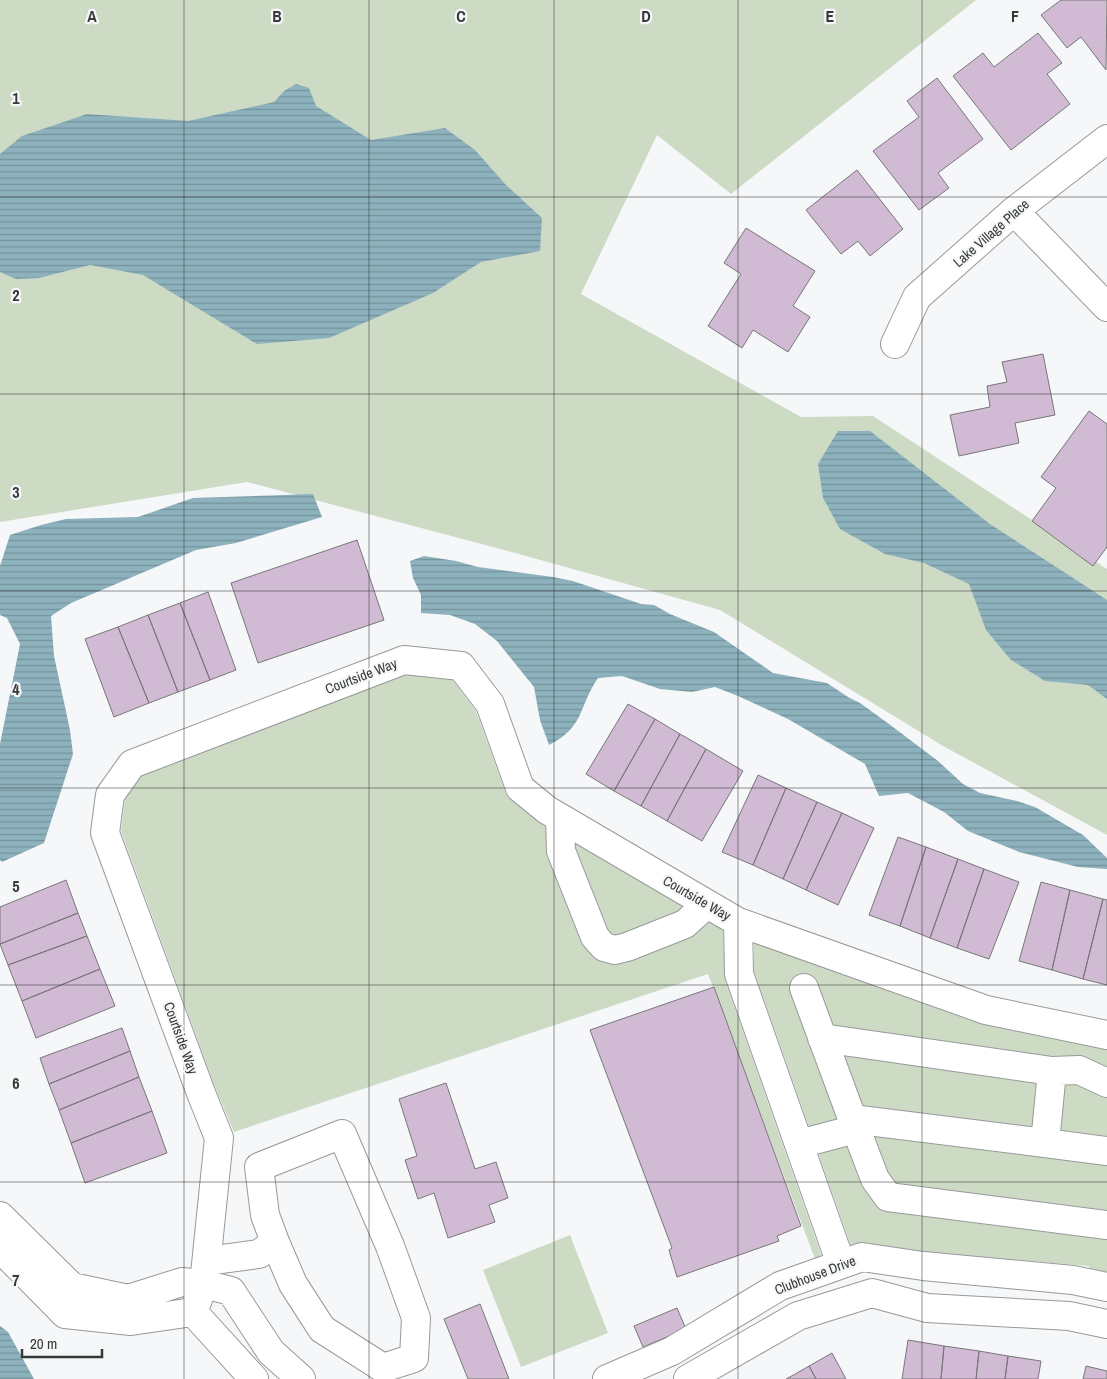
<svg xmlns="http://www.w3.org/2000/svg" width="1107" height="1379" viewBox="0 0 1107 1379" font-family="'Archivo Narrow',sans-serif">
	<style>
		.green { fill: #cddbc5 }
		.water { fill: url(#water-rules) }
		.building { fill: #d1bad4; stroke: #787779 }
		.lines { fill: none; stroke-linecap: round; stroke-linejoin: round }
		.minor-casing { stroke: #97999a; stroke-width: 30 }
		.minor { stroke: #fff; stroke-width: 28 }
		.grid { fill: none; stroke: #373838; stroke-width: 1; stroke-opacity: 0.55 }
		.labels { text-anchor: middle; stroke-width: 4.5; stroke-linejoin: round; paint-order: stroke }
		.street-label { font-size: 14px; fill: #373838; stroke: #f5f7f9 }
		.grid-label { font-size: 16px; text-anchor: middle; font-weight: bold; fill: #373838; stroke: #f5f7f9; stroke-width: 4.5; stroke-linejoin: round; paint-order: stroke }
	</style>
	<defs>
		<pattern id="water-rules" width="6" height="5" patternUnits="userSpaceOnUse" patternTransform="scale(1.25)"><rect width="6" height="5" fill="#8db2bd"/><path d="M0 2.5h6" fill="none" stroke="#74929b"/></pattern>
	</defs>
	<rect width="100%" height="100%" fill="#f5f7f9"/>
	<path class="green" d="M 0,0 L 976,0 L 731,194 L 657,135 L 581,294 L 801,417 L 873,416 L 1107,569 L 1107,835 L 943,746 L 720,610 L 508,551 L 247,482 L 0,522 Z
		M 405,674 L 452,679 L 476,711 L 506,794 L 510,799 L 538,822 L 723,930 L 725,980 L 822,1257 L 815,1259 L 708,974 L 234,1132 L 215,1087 L 121,831 L 125,799 L 141,775 Z
		M 754,943 L 982,1023 L 1107,1049 L 1107,1273 L 1089,1269 L 1089,1266 L 926,1252 L 865,1243 L 851,1246 L 754,971 Z
		M 570,1235 L 608,1333 L 521,1367 L 483,1270 Z"/>
	<path class="water" d="M 296,84 L 309,88 L 316,106 L 371,140 L 445,128 L 475,150 L 506,185 L 542,218 L 540,251 L 481,262 L 433,293 L 329,338 L 257,344 L 143,275 L 90,265 L 39,278 L 16,279 L 0,272 L 0,154 L 22,136 L 87,114 L 188,121 L 274,102 L 284,91 Z
		M 838,431 L 870,431 L 990,524 L 1107,600 L 1107,699 L 1088,685 L 1045,681 L 1011,660 L 986,630 L 969,584 L 924,563 L 885,554 L 840,529 L 823,498 L 818,464 Z
		M 313,494 L 322,517 L 236,543 L 196,550 L 71,603 L 51,616 L 54,656 L 70,730 L 73,754 L 44,843 L 2,862 L 0,860 L 0,744 L 20,644 L 7,618 L 0,615 L 0,566 L 10,535 L 41,525 L 66,519 L 138,517 L 193,498 Z
		M 424,556 L 456,561 L 478,567 L 553,577 L 573,581 L 641,604 L 654,605 L 670,614 L 714,632 L 773,673 L 827,683 L 848,697 L 860,703 L 889,724 L 938,761 L 963,784 L 980,793 L 1017,801 L 1035,807 L 1083,835 L 1107,858 L 1107,869 L 1078,867 L 1019,852 L 968,831 L 944,812 L 908,793 L 879,796 L 865,764 L 788,719 L 738,696 L 715,687 L 692,692 L 660,689 L 622,676 L 598,678 C 578,707 585,727 549,745 L 540,720 L 534,687 L 497,641 L 475,624 L 450,615 L 421,613 L 421,595 L 413,578 L 410,561 Z
		M 0,1326 L 8,1332 L 34,1379 L 0,1379 Z"/>
	<path class="building" d="M 1061,0 L 1107,0 L 1106,70 L 1081,37 L 1067,48 L 1041,15 Z
		M 1038,33 L 1062,63 L 1047,74 L 1070,104 L 1011,150 L 953,76 L 983,53 L 994,67 Z
		M 937,78 L 983,139 L 938,173 L 949,188 L 919,210 L 873,151 L 919,117 L 907,101 Z
		M 857,170 L 903,229 L 870,256 L 858,241 L 841,254 L 806,210 Z
		M 746,228 L 815,271 L 793,306 L 810,317 L 788,352 L 753,330 L 742,348 L 708,326 L 741,274 L 724,263 Z
		M 1043,354 L 1055,415 L 1015,423 L 1019,443 L 959,456 L 950,415 L 990,407 L 987,386 L 1007,382 L 1002,362 Z
		M 1089,411 L 1107,424 L 1107,547 L 1093,566 L 1032,521 L 1056,488 L 1041,477 Z
		M 357,540 L 384,620 L 258,663 L 231,583 Z
		M 208,592 L 236,670 L 210,680 L 180,603 Z
		M 180,603 L 210,680 L 178,692 L 148,615 Z
		M 148,615 L 178,692 L 149,703 L 118,627 Z
		M 118,627 L 149,703 L 114,717 L 85,639 Z
		M 628,704 L 655,719 L 614,791 L 586,774 Z
		M 655,719 L 680,734 L 641,806 L 614,791 Z
		M 680,734 L 706,749 L 667,821 L 641,806 Z
		M 706,749 L 743,771 L 702,841 L 667,821 Z
		M 758,775 L 786,788 L 753,865 L 722,852 Z
		M 786,788 L 817,802 L 783,879 L 753,865 Z
		M 817,802 L 842,813 L 806,890 L 783,879 Z
		M 842,813 L 874,828 L 838,905 L 806,890 Z
		M 898,837 L 926,847 L 900,926 L 869,915 Z
		M 926,847 L 958,859 L 930,938 L 900,926 Z
		M 958,859 L 984,869 L 957,948 L 930,938 Z
		M 984,869 L 1019,882 L 989,959 L 957,948 Z
		M 66,880 L 78,913 L 0,944 L 0,907 Z
		M 1041,882 L 1070,890 L 1052,970 L 1019,961 Z
		M 1070,890 L 1103,899 L 1083,979 L 1052,970 Z
		M 1103,899 L 1107,900 L 1107,985 L 1083,979 Z
		M 78,913 L 87,936 L 8,965 L 0,944 Z
		M 87,936 L 100,969 L 22,1001 L 8,965 Z
		M 100,969 L 115,1006 L 36,1038 L 22,1001 Z
		M 714,987 L 801,1226 L 777,1236 L 779,1241 L 677,1277 L 669,1250 L 672,1248 L 590,1030 Z
		M 122,1028 L 130,1051 L 49,1084 L 40,1058 Z
		M 130,1051 L 139,1077 L 59,1110 L 49,1084 Z
		M 139,1077 L 152,1111 L 71,1143 L 59,1110 Z
		M 446,1083 L 475,1169 L 496,1162 L 508,1198 L 489,1205 L 495,1222 L 448,1238 L 434,1193 L 418,1199 L 405,1160 L 417,1156 L 399,1099 Z
		M 152,1111 L 167,1153 L 85,1183 L 71,1143 Z
		M 480,1304 L 509,1379 L 468,1379 L 444,1319 Z
		M 677,1308 L 686,1329 L 643,1347 L 634,1326 Z
		M 908,1340 L 944,1346 L 941,1379 L 902,1379 Z
		M 944,1346 L 979,1351 L 976,1379 L 941,1379 Z
		M 979,1351 L 1008,1356 L 1005,1379 L 976,1379 Z
		M 832,1353 L 846,1379 L 816,1379 L 809,1366 Z
		M 1008,1356 L 1041,1361 L 1038,1379 L 1005,1379 Z
		M 809,1366 L 816,1379 L 786,1379 L 797,1373 Z
		M 1086,1366 L 1107,1371 L 1107,1379 L 1083,1379 Z"/>
	<g class="lines">
		<g class="minor-casing">
			<path id="minor" d="M 1014,211 L 1107,307
				M 895,344 L 917,297 L 1014,211 L 1107,139
				M 560,818 L 561,851 L 595,937 L 604,947 L 615,950 L 627,947 L 685,924 L 707,904
				M 738,922 L 739,974 L 841,1264
				M 804,988 L 856,1129
				M 822,1038 L 1052,1071 L 1045,1143 L 852,1119
				M 1052,1071 L 1079,1070 L 1107,1083
				M 1045,1143 L 1107,1151
				M 799,1144 L 856,1129 L 875,1179 L 888,1197 L 1107,1225
				M 0,1216 L 72,1287 L 128,1299 L 182,1282 L 204,1284 L 231,1291 L 271,1352 L 301,1379
				M 0,1248 L 65,1314 L 131,1321 L 193,1312 L 254,1379
				M 207,1261 L 259,1254 L 275,1242 L 265,1215 L 259,1167 L 342,1134 L 390,1246 L 416,1318 L 414,1358 L 383,1368 L 322,1329 L 293,1284 L 275,1242
				M 193,1312 L 204,1284 L 219,1138 L 201,1093 L 105,833 L 110,795 L 132,764 L 404,660 L 461,666 L 490,704 L 520,788 L 547,810 L 738,922 L 986,1010 L 1107,1035
				M 607,1379 L 672,1351 L 780,1286 L 862,1257 L 923,1266 L 1073,1280 L 1107,1287
				M 688,1379 L 798,1316 L 872,1293 L 927,1308 L 1069,1316 L 1107,1324"/>
		</g>
		<use href="#minor" class="minor"/>
	</g>
	<path class="grid" d="M 184,0 L 184,1379M 369,0 L 369,1379M 554,0 L 554,1379M 738,0 L 738,1379M 922,0 L 922,1379M 0,197 L 1107,197M 0,394 L 1107,394M 0,591 L 1107,591M 0,788 L 1107,788M 0,985 L 1107,985M 0,1182 L 1107,1182"/>
	<g class="labels">
		<g class="street-label">
			<text transform="translate(991 233) rotate(-41)" y="5">Lake Village Place</text>
			<text transform="translate(361 676) rotate(-21)" y="5">Courtside Way</text>
			<text transform="translate(697 898) rotate(30)" y="5">Courtside Way</text>
			<text transform="translate(181 1038) rotate(70)" y="5">Courtside Way</text>
			<text transform="translate(815 1275) rotate(-21)" y="5">Clubhouse Drive</text>
		</g>
	</g>
	<g class="grid-label">
		<text x="92" y="22">A</text>
		<text x="277" y="22">B</text>
		<text x="461" y="22">C</text>
		<text x="646" y="22">D</text>
		<text x="830" y="22">E</text>
		<text x="1015" y="22">F</text>
		<text x="16" y="104">1</text>
		<text x="16" y="301">2</text>
		<text x="16" y="498">3</text>
		<text x="16" y="695">4</text>
		<text x="16" y="892">5</text>
		<text x="16" y="1089">6</text>
		<text x="16" y="1286">7</text>
	</g>
	<path d="M22 1349v8h80v-8" fill="none" stroke="#373838" stroke-width="2.5"/>
	<text x="30" y="1349" font-size="15" fill="#373838" stroke="#f5f7f9" stroke-width="4" paint-order="stroke">20 m</text>
</svg>
